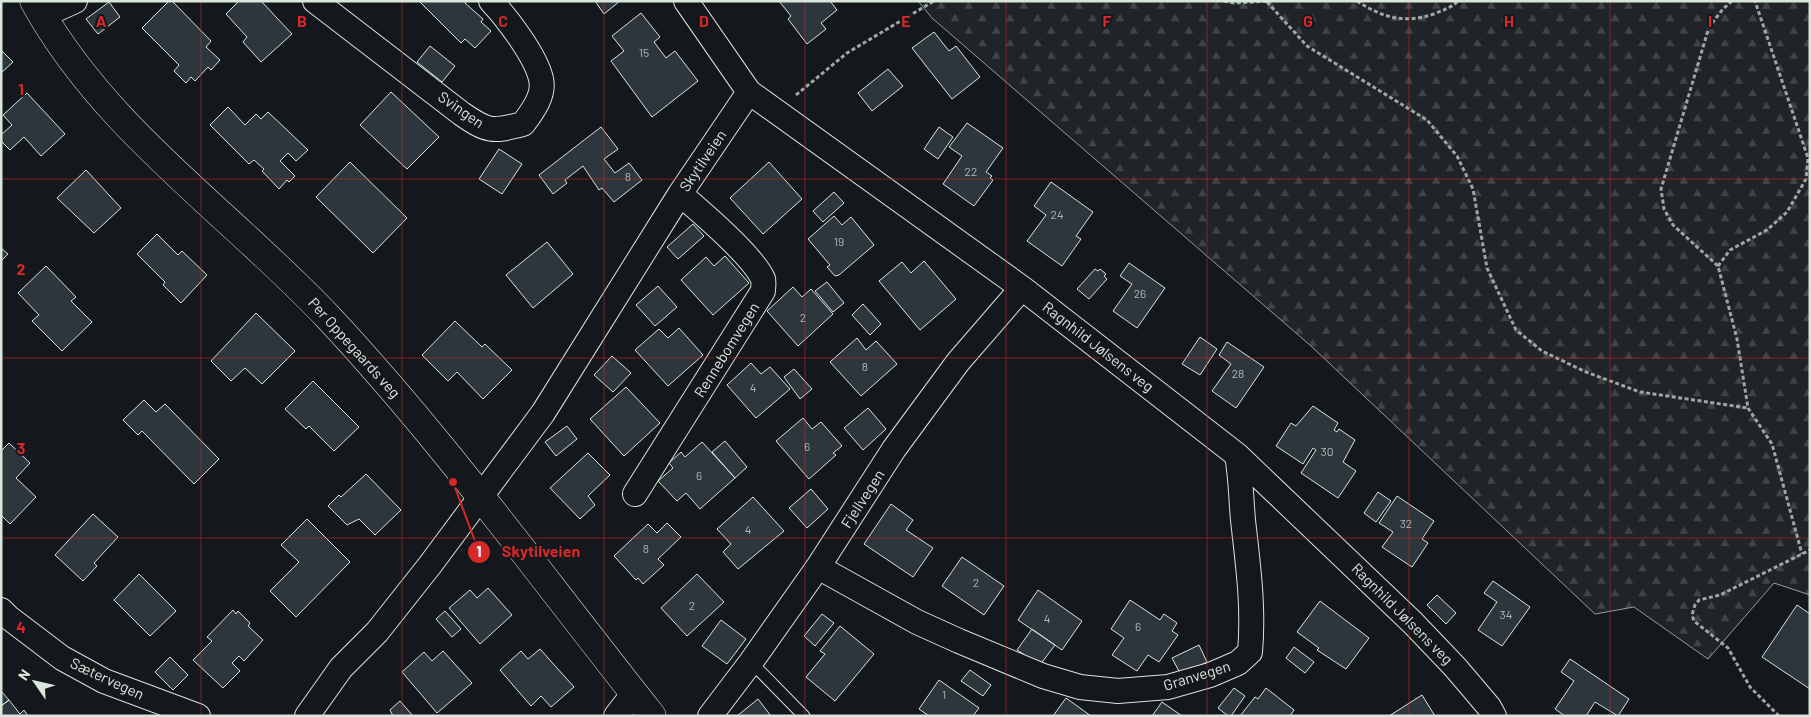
<svg xmlns="http://www.w3.org/2000/svg" width="1811" height="717" viewBox="0 0 1811 717" font-family="Barlow,sans-serif">
	<style>
		.forest { fill: url(#forest-firs); stroke: #939e99 }
		.building { fill: #2c363c; stroke: #d8e6dc }
		.lines { fill: none; stroke-linecap: round; stroke-linejoin: round }
		.service-casing { stroke: #d8e6dc; stroke-width: 13 }
		.minor-casing { stroke: #d8e6dc; stroke-width: 26 }
		.tertiary-casing { stroke: #d8e6dc; stroke-width: 29 }
		.path { stroke: #9da8a2; stroke-width: 3; stroke-dasharray: 4 2.5; stroke-linecap: butt }
		.service { stroke: #14181c; stroke-width: 11 }
		.minor { stroke: #14181c; stroke-width: 24 }
		.tertiary { stroke: #14181c; stroke-width: 28 }
		.grid { fill: none; stroke: #d62828; stroke-width: 1; stroke-opacity: 0.55 }
		.labels { text-anchor: middle; stroke-width: 4; stroke-linejoin: round; paint-order: stroke }
		.number-label { font-size: 12px; fill: #adbab4 }
		.street-label { font-size: 15px; fill: #d8e6dc; stroke: #14181c }
		.grid-label { font-size: 16px; text-anchor: middle; font-weight: bold; fill: #d62828; stroke: #14181c; stroke-width: 4; stroke-linejoin: round; paint-order: stroke }
		.leader { fill: none; stroke: #d62828; stroke-width: 2 }
		.callout-dot { fill: #d62828; stroke: #14181c; stroke-width: 2 }
		.mark-label { font-size: 15px; text-anchor: middle; font-weight: bold; fill: #fff }
		.callout-label { font-size: 16px; text-anchor: middle; font-weight: bold; fill: #d62828; stroke: #14181c; stroke-width: 4; stroke-linejoin: round; paint-order: stroke }
	</style>
	<defs>
		<pattern id="forest-firs" width="22" height="20" patternUnits="userSpaceOnUse" patternTransform="scale(1.25)"><rect width="22" height="20" fill="#202428"/><path d="M5 1l3.5 6h-7zM16 11l3.5 6h-7z" fill="#404447"/></pattern>
	</defs>
	<rect width="100%" height="100%" fill="#14181c"/>
	<path class="forest" d="M 918,1 L 1810,1 L 1810,595 L 1774,583 L 1708,659 L 1634,607 L 1595,614 L 1311,346 L 932,18 Z"/>
	<path class="building" d="M 169,1 L 172,1 L 211,41 L 206,47 L 220,60 L 211,70 L 208,67 L 195,81 L 191,77 L 186,83 L 174,71 L 179,65 L 142,28 Z
		M 239,1 L 261,1 L 292,34 L 261,62 L 243,42 L 247,37 L 226,14 Z
		M 419,1 L 467,1 L 465,3 L 483,19 L 481,22 L 491,31 L 475,48 L 465,39 L 461,43 Z
		M 595,1 L 620,1 L 604,14 Z
		M 779,1 L 830,1 L 837,10 L 821,23 L 826,29 L 807,44 L 788,19 L 791,16 Z
		M 109,2 L 120,17 L 98,34 L 86,19 Z
		M 641,13 L 660,37 L 654,42 L 666,58 L 675,51 L 698,81 L 652,117 L 611,61 L 624,51 L 612,36 Z
		M 934,32 L 949,51 L 956,46 L 980,77 L 952,99 L 912,48 Z
		M 430,46 L 455,66 L 442,82 L 417,62 Z
		M 1,50 L 13,62 L 1,73 Z
		M 888,69 L 903,86 L 872,111 L 858,93 Z
		M 391,92 L 439,137 L 407,169 L 360,125 Z
		M 27,93 L 65,134 L 41,156 L 24,137 L 10,150 L 1,141 L 1,135 L 12,125 L 3,115 Z
		M 228,107 L 245,125 L 256,114 L 261,119 L 268,112 L 308,150 L 296,161 L 288,153 L 280,161 L 295,176 L 289,182 L 287,180 L 279,189 L 262,171 L 264,169 L 254,160 L 249,164 L 210,125 Z
		M 967,123 L 1003,148 L 986,172 L 992,176 L 990,178 L 993,180 L 974,206 L 943,184 L 962,156 L 949,147 Z
		M 601,127 L 618,149 L 604,159 L 615,173 L 629,163 L 642,180 L 614,202 L 602,188 L 599,190 L 583,166 L 565,180 L 567,183 L 553,194 L 539,175 Z
		M 939,127 L 953,137 L 938,159 L 924,149 Z
		M 499,149 L 522,164 L 502,194 L 479,179 Z
		M 350,162 L 407,218 L 373,253 L 316,197 Z
		M 769,162 L 802,199 L 763,234 L 730,198 Z
		M 86,170 L 121,208 L 94,233 L 57,198 Z
		M 1051,182 L 1093,212 L 1076,236 L 1081,239 L 1062,266 L 1027,241 L 1046,215 L 1034,206 Z
		M 834,192 L 844,203 L 823,222 L 813,211 Z
		M 834,216 L 842,225 L 851,217 L 874,245 L 839,275 L 835,276 L 827,267 L 830,265 L 808,239 Z
		M 693,224 L 704,236 L 678,259 L 667,247 Z
		M 157,234 L 178,255 L 182,251 L 207,275 L 181,303 L 163,285 L 165,282 L 137,254 Z
		M 547,242 L 573,274 L 533,308 L 506,275 Z
		M 1,248 L 8,254 L 1,261 Z
		M 725,256 L 749,283 L 713,315 L 681,280 L 706,257 L 714,266 Z
		M 924,261 L 956,299 L 920,330 L 879,281 L 902,262 L 911,273 Z
		M 1129,263 L 1165,288 L 1137,328 L 1113,311 L 1132,284 L 1120,276 Z
		M 46,266 L 76,297 L 71,301 L 92,322 L 62,351 L 32,321 L 39,315 L 18,293 Z
		M 1095,269 L 1098,271 L 1100,269 L 1106,274 L 1104,276 L 1107,279 L 1089,299 L 1077,289 Z
		M 827,282 L 844,303 L 833,312 L 815,291 Z
		M 658,286 L 677,307 L 655,326 L 636,305 Z
		M 793,287 L 802,297 L 811,289 L 833,314 L 798,346 L 767,311 Z
		M 863,304 L 881,324 L 870,335 L 852,315 Z
		M 256,313 L 295,351 L 262,384 L 245,368 L 231,381 L 211,361 Z
		M 455,321 L 482,347 L 485,344 L 512,370 L 483,399 L 457,372 L 448,381 L 422,355 Z
		M 679,328 L 703,355 L 668,386 L 635,350 L 659,329 L 668,338 Z
		M 1200,337 L 1217,349 L 1200,375 L 1182,364 Z
		M 857,338 L 866,350 L 876,341 L 897,364 L 861,396 L 830,362 Z
		M 1227,342 L 1264,367 L 1236,408 L 1212,391 L 1231,364 L 1219,355 Z
		M 612,356 L 631,373 L 613,392 L 594,375 Z
		M 751,363 L 761,374 L 770,367 L 790,389 L 756,418 L 727,385 Z
		M 794,369 L 812,389 L 800,399 L 784,377 Z
		M 313,381 L 359,427 L 334,451 L 309,426 L 306,429 L 285,409 Z
		M 626,387 L 660,423 L 624,456 L 590,419 Z
		M 144,400 L 156,412 L 165,404 L 219,459 L 194,484 L 142,431 L 138,435 L 123,420 Z
		M 1313,406 L 1338,423 L 1334,430 L 1337,432 L 1339,429 L 1355,440 L 1343,462 L 1356,471 L 1338,498 L 1301,473 L 1316,450 L 1313,448 L 1303,464 L 1276,446 L 1291,423 L 1296,426 Z
		M 868,408 L 886,429 L 863,450 L 844,428 Z
		M 803,418 L 812,429 L 821,422 L 842,446 L 833,453 L 836,455 L 809,479 L 776,441 Z
		M 567,426 L 577,439 L 556,456 L 545,442 Z
		M 725,441 L 747,467 L 735,478 L 712,452 Z
		M 702,442 L 735,478 L 700,509 L 686,493 L 677,501 L 658,481 L 673,468 L 669,463 L 681,452 L 685,457 Z
		M 9,443 L 30,463 L 16,478 L 36,497 L 10,524 L 1,515 L 1,451 Z
		M 588,453 L 610,475 L 588,496 L 595,505 L 580,519 L 550,488 Z
		M 366,474 L 401,510 L 375,535 L 359,519 L 347,525 L 328,506 L 339,495 L 341,497 Z
		M 811,489 L 828,509 L 807,528 L 789,508 Z
		M 1378,492 L 1391,501 L 1376,522 L 1364,513 Z
		M 1397,496 L 1434,521 L 1422,539 L 1428,543 L 1412,567 L 1382,547 L 1393,532 L 1379,523 Z
		M 753,497 L 784,531 L 738,569 L 723,552 L 731,544 L 717,529 Z
		M 891,504 L 913,520 L 906,530 L 933,548 L 913,577 L 864,544 Z
		M 93,514 L 118,537 L 94,563 L 97,566 L 83,581 L 55,555 Z
		M 307,519 L 350,562 L 296,617 L 270,591 L 299,562 L 281,545 Z
		M 667,523 L 681,537 L 658,559 L 664,565 L 643,584 L 638,578 L 636,580 L 614,556 L 648,524 L 657,533 Z
		M 962,557 L 1004,586 L 984,615 L 942,586 Z
		M 139,574 L 176,611 L 150,636 L 114,600 Z
		M 697,574 L 724,602 L 687,636 L 661,608 Z
		M 1493,581 L 1530,607 L 1502,646 L 1478,630 L 1497,602 L 1484,593 Z
		M 488,588 L 512,615 L 480,644 L 449,608 L 470,590 L 477,598 Z
		M 1038,590 L 1082,621 L 1062,650 L 1018,620 Z
		M 1437,595 L 1456,613 L 1446,624 L 1427,605 Z
		M 1130,600 L 1160,620 L 1164,614 L 1177,623 L 1172,631 L 1178,635 L 1159,662 L 1148,655 L 1137,671 L 1112,655 L 1124,638 L 1111,629 Z
		M 1320,601 L 1369,638 L 1346,669 L 1317,650 L 1319,648 L 1297,632 Z
		M 1797,605 L 1810,614 L 1810,689 L 1762,657 Z
		M 233,610 L 236,614 L 238,611 L 250,623 L 248,626 L 263,640 L 244,661 L 239,656 L 232,663 L 240,671 L 223,688 L 193,660 L 212,641 L 207,637 Z
		M 445,611 L 461,629 L 452,637 L 436,619 Z
		M 822,614 L 834,623 L 815,646 L 804,636 Z
		M 721,620 L 746,639 L 727,664 L 702,646 Z
		M 840,626 L 874,654 L 835,701 L 806,677 L 825,654 L 820,651 Z
		M 1032,629 L 1055,645 L 1040,665 L 1017,650 Z
		M 1199,645 L 1207,662 L 1181,675 L 1172,658 Z
		M 1294,647 L 1314,662 L 1305,673 L 1286,658 Z
		M 540,649 L 574,687 L 551,707 L 541,696 L 531,706 L 500,670 L 521,651 L 528,659 Z
		M 443,651 L 472,683 L 437,713 L 402,672 L 424,652 L 432,661 Z
		M 170,657 L 188,675 L 173,690 L 155,672 Z
		M 1570,659 L 1629,699 L 1618,716 L 1595,702 L 1586,716 L 1565,716 L 1555,709 L 1574,681 L 1561,672 Z
		M 970,670 L 991,685 L 983,696 L 961,681 Z
		M 939,680 L 979,708 L 973,716 L 929,716 L 919,709 Z
		M 1234,688 L 1245,696 L 1231,716 L 1228,716 L 1218,708 Z
		M 1266,688 L 1294,710 L 1290,716 L 1240,716 L 1255,697 L 1258,699 Z
		M 1,691 L 9,700 L 1,706 Z
		M 1422,695 L 1435,716 L 1389,716 Z
		M 1066,698 L 1091,716 L 1053,716 Z
		M 758,699 L 771,716 L 737,716 Z
		M 9,700 L 20,714 L 24,710 L 28,716 L 1,716 L 1,706 Z
		M 400,701 L 413,716 L 393,716 L 390,710 Z
		M 1162,702 L 1182,716 L 1152,716 Z"/>
	<g class="lines">
		<g class="service-casing">
			<path id="service" d="M 751,662 L 804,716"/>
		</g>
		<g class="minor-casing">
			<path id="minor" d="M 315,1 L 462,114 C 488,132 492,132 523,124 C 532,112 545,95 541,79 C 536,56 507,18 491,1
				M 686,1 L 749,92 L 1022,288 L 1237,455 L 1413,623 L 1455,667 L 1489,707 L 1494,716
				M 42,16 L 75,1
				M 635,494 L 763,291 C 763,287 764,283 763,279 C 753,256 700,211 680,194
				M 818,567 L 917,622 L 959,641 L 1043,676 L 1080,687 L 1118,691 L 1168,687 L 1210,675 L 1238,663 L 1250,652 C 1254,607 1248,565 1243,520 C 1241,498 1241,477 1237,455
				M 1,610 L 8,617 L 62,658 L 104,681 L 198,716
				M 307,716 L 341,668 L 377,632 L 430,565 L 543,413 L 680,194 L 749,92
				M 616,716 L 634,693
				M 710,716 L 751,662 L 818,567 L 894,449 L 958,362 L 1022,288"/>
		</g>
		<g class="tertiary-casing">
			<path id="tertiary" d="M 34,1 C 104,129 230,213 328,317 C 445,442 545,582 652,716"/>
		</g>
		<path class="path" d="M 1224,1 L 1234,3 L 1272,1
			M 1357,1 C 1383,18 1405,24 1434,14 C 1443,10 1451,8 1458,1
			M 1732,1 L 1723,9 L 1709,27 L 1661,189 L 1664,209 L 1673,225 L 1718,266 L 1737,339 L 1748,408 L 1772,444 L 1802,554
			M 1267,2 L 1307,46 L 1427,120 L 1457,156 L 1473,189 L 1487,268 L 1516,330 L 1542,351 L 1586,372 L 1640,392 L 1748,408
			M 796,95 L 847,53 L 934,1
			M 1718,266 L 1730,250 L 1767,230 L 1787,212 L 1806,179 L 1808,158 L 1755,1
			M 1779,716 L 1750,687 L 1728,648 L 1694,621 L 1692,615 L 1695,605 L 1699,600 L 1720,595 L 1810,550"/>
		<use href="#service" class="service"/>
		<use href="#minor" class="minor"/>
		<use href="#tertiary" class="tertiary"/>
	</g>
	<path class="grid" d="M 201,1 L 201,716M 402,1 L 402,716M 604,1 L 604,716M 805,1 L 805,716M 1006,1 L 1006,716M 1207,1 L 1207,716M 1409,1 L 1409,716M 1610,1 L 1610,716M 1,179 L 1810,179M 1,358 L 1810,358M 1,538 L 1810,538"/>
	<g class="labels">
		<g class="number-label">
			<text x="644" y="57">15</text>
			<text x="971" y="176">22</text>
			<text x="628" y="181">8</text>
			<text x="1057" y="219">24</text>
			<text x="839" y="246">19</text>
			<text x="1140" y="298">26</text>
			<text x="803" y="322">2</text>
			<text x="865" y="371">8</text>
			<text x="1238" y="378">28</text>
			<text x="753" y="392">4</text>
			<text x="807" y="451">6</text>
			<text x="1327" y="456">30</text>
			<text x="699" y="480">6</text>
			<text x="1406" y="528">32</text>
			<text x="748" y="534">4</text>
			<text x="646" y="553">8</text>
			<text x="976" y="587">2</text>
			<text x="692" y="610">2</text>
			<text x="1506" y="619">34</text>
			<text x="1047" y="623">4</text>
			<text x="1138" y="631">6</text>
			<text x="944" y="699">1</text>
		</g>
		<g class="street-label">
			<text transform="translate(461 110) rotate(35)" y="5">Svingen</text>
			<text transform="translate(703 161) rotate(-56)" y="5">Skytilveien</text>
			<text transform="translate(1098 347) rotate(38)" y="5">Ragnhild Jølsens veg</text>
			<text transform="translate(354 348) rotate(48)" y="5">Per Oppegaards veg</text>
			<text transform="translate(727 350) rotate(-58)" y="5">Rennebomvegen</text>
			<text transform="translate(863 499) rotate(-57)" y="5">Fjellvegen</text>
			<text transform="translate(1402 614) rotate(45)" y="5">Ragnhild Jølsens veg</text>
			<text transform="translate(1197 676) rotate(-17)" y="5">Granvegen</text>
			<text transform="translate(107 679) rotate(25)" y="5">Sætervegen</text>
		</g>
	</g>
	<g class="grid-label">
		<text x="101" y="27">A</text>
		<text x="302" y="27">B</text>
		<text x="503" y="27">C</text>
		<text x="704" y="27">D</text>
		<text x="906" y="27">E</text>
		<text x="1107" y="27">F</text>
		<text x="1308" y="27">G</text>
		<text x="1509" y="27">H</text>
		<text x="1710" y="27">I</text>
		<text x="21" y="95">1</text>
		<text x="21" y="275">2</text>
		<text x="21" y="454">3</text>
		<text x="21" y="633">4</text>
	</g>
	<path class="leader" d="M453 482L479 552"/>
	<g class="callout-dot">
		<circle cx="453" cy="482" r="5"/>
		<circle cx="479" cy="552" r="12"/>
	</g>
	<g class="mark-label">
		<text x="479" y="557">1</text>
	</g>
	<g class="callout-label">
		<text x="541" y="557">Skytilveien</text>
	</g>
	<rect width="1811" height="717" fill="none" stroke="#d8e6dc" stroke-width="5"/>
	<g transform="translate(35 682) rotate(304)" stroke="#14181c" stroke-width="4" paint-order="stroke">
	<path d="M0-4L9 19L0 12L-9 19Z" fill="#d8e6dc"/>
	<text y="-8" font-size="14" font-weight="bold" text-anchor="middle" fill="#d8e6dc">N</text>
	</g>
</svg>
